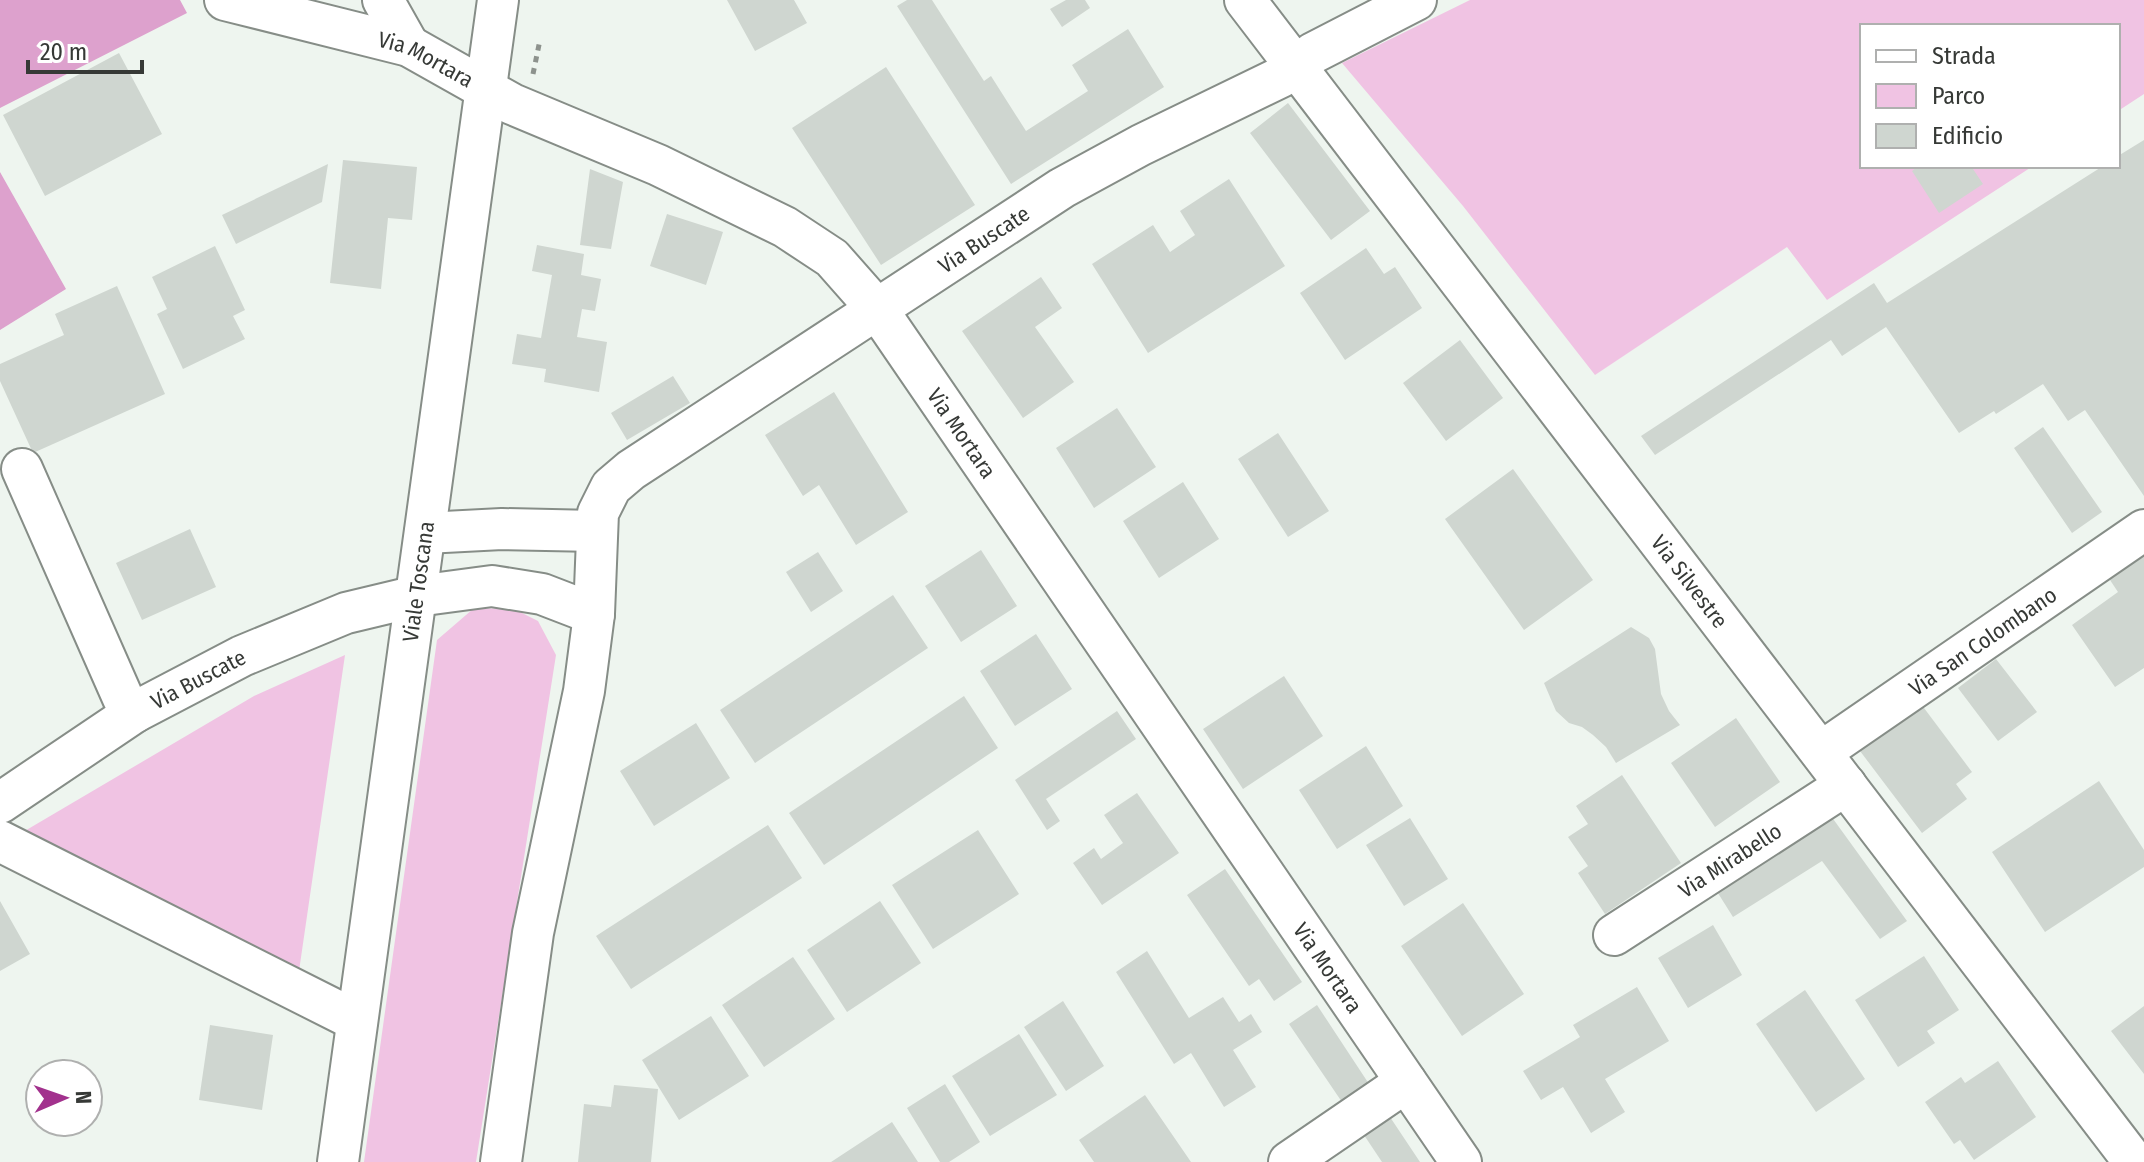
<svg xmlns="http://www.w3.org/2000/svg" width="2144" height="1162" viewBox="0 0 2144 1162" font-family="'Fira Sans Condensed',sans-serif">
	<style>
		.green { fill: #f0c3e3 }
		.forest { fill: #dda1cd }
		.building { fill: #cfd6d0 }
		.lines { fill: none; stroke-linecap: round; stroke-linejoin: round }
		.minor-casing { stroke: #868d87; stroke-width: 44 }
		.path { stroke: #8d928d; stroke-width: 5; stroke-dasharray: 6 6; stroke-linecap: butt }
		.minor { stroke: #fff; stroke-width: 40 }
		.labels { text-anchor: middle; stroke-width: 6; stroke-linejoin: round; paint-order: stroke }
		.street-label { font-size: 22px; fill: #363936; stroke: #fff }
	</style>
	<rect width="100%" height="100%" fill="#eef5ef"/>
	<path class="green" d="M 1470,0 L 2144,0 L 2144,94 L 2118,111 L 2118,26 L 1862,26 L 1862,166 L 2033,166 L 1827,300 L 1787,247 L 1595,375 L 1463,206 L 1342,63 Z
		M 512,608 L 538,621 L 556,655 L 476,1162 L 364,1162 L 437,640 L 473,609 Z
		M 345,655 L 299,971 L 23,832 L 254,696 Z"/>
	<path class="forest" d="M 0,0 L 180,0 L 187,13 L 0,108 Z
		M 0,172 L 66,289 L 0,330 Z"/>
	<path class="building" d="M 727,0 L 794,0 L 807,23 L 755,51 Z
		M 907,0 L 932,0 L 984,81 L 991,76 L 1026,131 L 1088,91 L 1072,65 L 1128,29 L 1164,87 L 1011,184 L 897,6 Z
		M 1066,0 L 1085,0 L 1090,8 L 1062,27 L 1050,9 Z
		M 119,53 L 162,134 L 45,196 L 3,115 Z
		M 886,67 L 975,205 L 881,265 L 792,128 Z
		M 1288,103 L 1370,211 L 1331,240 L 1250,133 Z
		M 2144,140 L 2144,496 L 2085,410 L 2068,421 L 2043,384 L 1996,414 L 1994,411 L 1959,433 L 1886,327 L 1842,356 L 1831,340 L 1655,455 L 1641,436 L 1874,283 L 1887,303 L 2103,166 L 2118,166 L 2118,156 Z
		M 343,160 L 417,167 L 412,220 L 388,218 L 381,289 L 330,283 Z
		M 328,164 L 322,202 L 236,244 L 222,215 Z
		M 1919,166 L 1971,166 L 1983,184 L 1939,213 L 1912,171 Z
		M 590,169 L 623,182 L 611,249 L 580,245 Z
		M 1229,179 L 1285,266 L 1148,353 L 1092,264 L 1153,225 L 1170,252 L 1195,235 L 1180,211 Z
		M 667,214 L 723,232 L 706,285 L 650,266 Z
		M 537,245 L 584,254 L 581,275 L 601,279 L 595,311 L 582,309 L 577,337 L 607,342 L 599,392 L 544,382 L 546,369 L 512,364 L 517,334 L 541,338 L 552,275 L 532,271 Z
		M 215,246 L 245,310 L 233,316 L 245,339 L 183,369 L 157,314 L 167,309 L 152,277 Z
		M 1366,248 L 1384,274 L 1395,267 L 1422,308 L 1345,360 L 1300,293 Z
		M 1041,277 L 1062,308 L 1035,327 L 1074,382 L 1023,418 L 962,331 Z
		M 117,286 L 165,394 L 33,453 L 0,381 L 0,364 L 64,335 L 55,314 Z
		M 1460,340 L 1503,398 L 1446,441 L 1403,383 Z
		M 673,376 L 690,403 L 627,440 L 611,413 Z
		M 834,392 L 908,512 L 856,545 L 819,485 L 803,496 L 765,435 Z
		M 1117,408 L 1156,467 L 1094,508 L 1056,448 Z
		M 2043,427 L 2102,512 L 2072,533 L 2014,448 Z
		M 1278,433 L 1329,511 L 1288,537 L 1238,459 Z
		M 1513,469 L 1593,580 L 1524,630 L 1445,519 Z
		M 1183,482 L 1219,539 L 1159,578 L 1123,521 Z
		M 190,529 L 216,587 L 142,620 L 116,563 Z
		M 981,550 L 1017,606 L 961,642 L 925,586 Z
		M 2144,551 L 2144,668 L 2115,687 L 2072,625 L 2118,592 L 2108,577 Z
		M 818,552 L 843,591 L 811,612 L 786,572 Z
		M 893,595 L 928,648 L 755,763 L 720,710 Z
		M 1631,627 L 1649,638 L 1655,649 L 1661,694 L 1669,711 L 1680,725 L 1616,763 L 1606,747 L 1593,735 L 1582,727 L 1569,723 L 1556,711 L 1544,683 Z
		M 1036,634 L 1072,689 L 1015,726 L 980,671 Z
		M 1996,659 L 2037,712 L 1998,741 L 1958,688 Z
		M 1284,676 L 1323,736 L 1243,789 L 1203,729 Z
		M 964,696 L 998,748 L 824,865 L 789,813 Z
		M 1921,704 L 1972,772 L 1956,784 L 1967,799 L 1922,833 L 1860,751 Z
		M 1117,711 L 1136,739 L 1046,799 L 1060,821 L 1047,830 L 1015,780 Z
		M 1736,718 L 1780,782 L 1715,827 L 1671,763 Z
		M 696,723 L 730,778 L 654,826 L 620,771 Z
		M 1366,746 L 1403,806 L 1337,849 L 1299,790 Z
		M 1622,775 L 1681,863 L 1605,914 L 1578,873 L 1588,866 L 1568,837 L 1588,824 L 1576,806 Z
		M 2099,781 L 2144,850 L 2144,867 L 2045,932 L 1992,852 Z
		M 1137,793 L 1179,853 L 1102,905 L 1073,863 L 1094,848 L 1101,859 L 1123,843 L 1104,815 Z
		M 1831,816 L 1907,921 L 1880,939 L 1822,861 L 1733,917 L 1716,890 Z
		M 1410,818 L 1448,879 L 1404,906 L 1366,845 Z
		M 768,825 L 802,878 L 631,989 L 596,936 Z
		M 978,830 L 1019,894 L 933,949 L 892,885 Z
		M 1225,869 L 1302,982 L 1274,1001 L 1259,979 L 1249,986 L 1187,895 Z
		M 0,901 L 30,954 L 0,971 Z
		M 880,901 L 921,963 L 847,1012 L 807,950 Z
		M 1463,903 L 1524,994 L 1462,1036 L 1401,946 Z
		M 1713,925 L 1742,975 L 1688,1008 L 1658,958 Z
		M 1147,951 L 1189,1018 L 1223,997 L 1239,1022 L 1251,1014 L 1262,1032 L 1233,1050 L 1256,1087 L 1224,1107 L 1191,1053 L 1174,1064 L 1116,972 Z
		M 1924,956 L 1959,1010 L 1927,1031 L 1935,1043 L 1898,1067 L 1855,1000 Z
		M 793,957 L 835,1019 L 764,1067 L 722,1005 Z
		M 1637,987 L 1669,1041 L 1605,1079 L 1625,1112 L 1591,1133 L 1563,1087 L 1541,1100 L 1523,1071 L 1580,1037 L 1573,1025 Z
		M 1805,990 L 1865,1079 L 1816,1112 L 1756,1024 Z
		M 1063,1001 L 1104,1066 L 1066,1091 L 1024,1027 Z
		M 1317,1005 L 1371,1087 L 1344,1105 L 1289,1024 Z
		M 2144,1006 L 2144,1074 L 2111,1031 Z
		M 711,1016 L 749,1076 L 679,1120 L 642,1060 Z
		M 210,1025 L 273,1035 L 262,1110 L 199,1100 Z
		M 1019,1034 L 1057,1095 L 990,1136 L 952,1076 Z
		M 1998,1061 L 2036,1117 L 1974,1160 L 1960,1140 L 1954,1144 L 1925,1102 L 1961,1077 L 1965,1083 Z
		M 945,1084 L 980,1142 L 949,1162 L 940,1162 L 907,1108 Z
		M 614,1085 L 658,1089 L 651,1162 L 578,1162 L 584,1104 L 611,1107 Z
		M 1145,1095 L 1191,1162 L 1094,1162 L 1079,1140 Z
		M 1390,1117 L 1420,1162 L 1382,1162 L 1364,1135 Z
		M 892,1122 L 918,1162 L 831,1162 Z"/>
	<g class="lines">
		<g class="minor-casing">
			<g id="minor">
				<path id="s1" d="M 225,0 L 409,46 L 512,104 L 658,165 L 785,227 L 832,258 L 877,309 L 1461,1162"/>
				<path d="M 383,0 L 409,46"/>
				<path id="s2" d="M 1245,0 L 2134,1162"/>
				<path d="M 22,469 L 123,698 L 135,712"/>
				<path d="M 425,533 L 502,529 L 596,531"/>
				<path id="s3" d="M 1821,752 L 2144,530"/>
				<path id="s4" d="M 0,803 L 135,712 L 242,656 L 346,613 L 417,596 L 492,586 L 542,594 L 594,614"/>
				<path d="M 0,841 L 357,1021"/>
				<path id="s5" d="M 1614,935 L 1846,785"/>
				<path id="s6" d="M 338,1162 L 498,0"/>
				<path id="s7" d="M 501,1162 L 533,933 L 584,691 L 594,614 L 598,513 L 611,487 L 631,470 L 1062,188 L 1141,145 L 1281,77 L 1313,53 L 1416,0"/>
				<path d="M 1289,1162 L 1406,1082"/>
			</g>
		</g>
		<path class="path" d="M 533,74 L 540,40"/>
		<use href="#minor" class="minor"/>
	</g>
	<g class="labels">
		<g class="street-label">
			<text dy="8" stroke="none"><textPath href="#s1" startOffset="210">Via Mortara</textPath></text>
			<text dy="8" stroke="none"><textPath href="#s7" startOffset="1134">Via Buscate</textPath></text>
			<text dy="8" stroke="none"><textPath href="#s1" startOffset="882">Via Mortara</textPath></text>
			<text dy="8" stroke="none"><textPath href="#s6" startOffset="586">Viale Toscana</textPath></text>
			<text dy="8" stroke="none"><textPath href="#s2" startOffset="732">Via Silvestre</textPath></text>
			<text dy="8" stroke="none"><textPath href="#s3" startOffset="196">Via San Colombano</textPath></text>
			<text dy="8" stroke="none"><textPath href="#s4" startOffset="234">Via Buscate</textPath></text>
			<text dy="8" stroke="none"><textPath href="#s5" startOffset="138">Via Mirabello</textPath></text>
			<text dy="8" stroke="none"><textPath href="#s1" startOffset="1530">Via Mortara</textPath></text>
		</g>
	</g>
	<rect x="1860" y="24" width="260" height="144" fill="#ffffff" stroke="#afb0af" stroke-width="2"/>
	<rect x="1876" y="50" width="40" height="12" fill="#ffffff" stroke="#afb0af" stroke-width="2"/>
	<text x="1932" y="64" font-size="24" fill="#363936">Strada</text>
	<rect x="1876" y="84" width="40" height="24" fill="#f0c3e3" stroke="#afb0af" stroke-width="2"/>
	<text x="1932" y="104" font-size="24" fill="#363936">Parco</text>
	<rect x="1876" y="124" width="40" height="24" fill="#cfd6d0" stroke="#afb0af" stroke-width="2"/>
	<text x="1932" y="144" font-size="24" fill="#363936">Edificio</text>
	<g transform="translate(64 1098) rotate(88)"><circle r="38" fill="#ffffff" stroke="#afb0af" stroke-width="2"/>
	<path d="M0-6L14 30L0 20L-14 30Z" fill="#a2318d"/>
	<text y="-12" font-size="22" font-weight="bold" text-anchor="middle" fill="#363936">N</text>
	</g>
	<path d="M28 60v12h114v-12" fill="none" stroke="#363936" stroke-width="4"/>
	<text x="40" y="60" font-size="24" fill="#363936" stroke="#ffffff" stroke-width="6" paint-order="stroke">20 m</text>
</svg>
